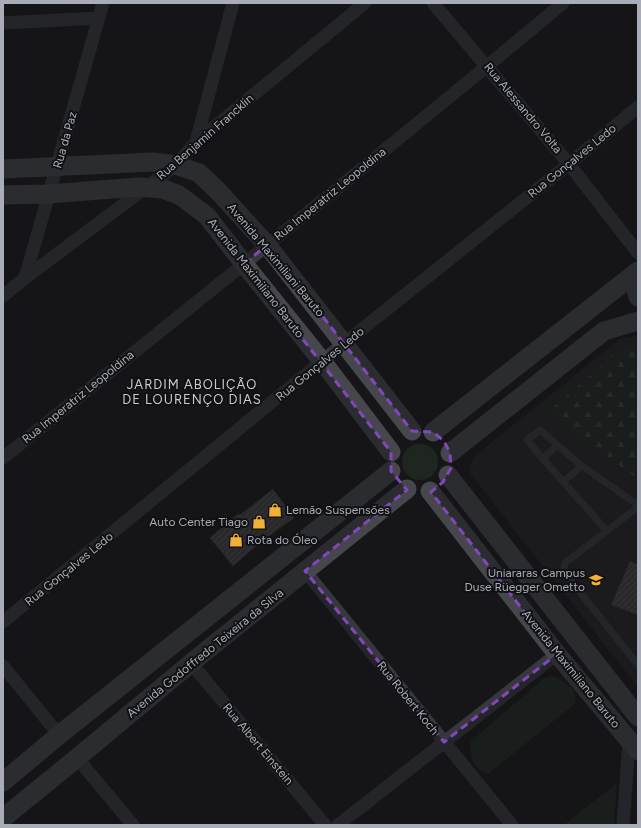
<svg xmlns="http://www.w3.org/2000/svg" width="641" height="828" viewBox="0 0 641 828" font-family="Figtree,sans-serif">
<defs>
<pattern id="forest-firs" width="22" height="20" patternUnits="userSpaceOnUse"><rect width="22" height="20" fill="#1e261f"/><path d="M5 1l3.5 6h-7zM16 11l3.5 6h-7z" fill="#3c433d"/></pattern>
<pattern id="building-hatch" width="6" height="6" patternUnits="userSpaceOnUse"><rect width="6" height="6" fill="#404145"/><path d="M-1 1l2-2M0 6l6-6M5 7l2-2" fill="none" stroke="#595a5e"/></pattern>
</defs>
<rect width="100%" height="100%" fill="#161618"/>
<polygon fill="#222225" points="638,336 638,687 470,473 469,468 473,459 476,455 621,338"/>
<g fill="#1e261f">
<circle cx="420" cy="462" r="18"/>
<path d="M 550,676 L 557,677 L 573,689 L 576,703 L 488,774 C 471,767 470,758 471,741 L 543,679 Z"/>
<polygon points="617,783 614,825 564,825"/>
</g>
<polygon fill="url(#forest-firs)" points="638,346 638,479 547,413 621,348"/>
<g fill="url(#building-hatch)" stroke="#303034">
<polygon points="273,489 294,518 262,541 233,566 210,538 238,514 240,515"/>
<polygon points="630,561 638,565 638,615 611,605"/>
</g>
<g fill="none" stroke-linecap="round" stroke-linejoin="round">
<g stroke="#37383d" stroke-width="7">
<polyline points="543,459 557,445"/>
<polyline points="564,481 582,466"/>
<polyline points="638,507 565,563 564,572 638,665"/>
<polyline points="607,531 543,459 527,440 540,430 582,466 638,505"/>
</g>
<g stroke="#37383d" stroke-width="13">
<polyline points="433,3 569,164 638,253"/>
<polyline points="3,23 99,18"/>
<polyline points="196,142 233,3"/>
<polyline points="25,278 103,3"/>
<polyline points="3,296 25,278 176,165 196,142 365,3"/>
<path d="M 3,458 C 190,307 379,157 563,3"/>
<polyline points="305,571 512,825"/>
<polyline points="3,622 322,361 569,164 638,107"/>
<polyline points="191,663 325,825"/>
<polyline points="3,666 59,735"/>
<polyline points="77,758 133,825"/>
<polyline points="338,825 557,654"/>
<polyline points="623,825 629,741"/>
</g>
<g stroke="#45474d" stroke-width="19">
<polyline points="3,169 153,162 176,165 199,173 218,191 267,245 412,431"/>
<polyline points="3,195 48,194 138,187 163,189 179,195 207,216 244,264 322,361 391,452"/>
<path d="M 638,273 C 635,282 635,288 638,297"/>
<polyline points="433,432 638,271"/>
<polyline points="450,453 604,331 638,321"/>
<polyline points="448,475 638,717"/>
<polyline points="430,491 557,654 638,751"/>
<polyline points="3,782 59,735 391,471"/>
<polyline points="3,818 77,758 191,663 407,489"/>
</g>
</g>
<path d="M0 0H641V828H0ZM 267,245 L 412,431 L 433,432 L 444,441 L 450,453 L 451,468 L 443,482 L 431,492 L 557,654 L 444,742 L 305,571 L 407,490 L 391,471 L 391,452 L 244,264 Z" fill="#161618" fill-opacity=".55" fill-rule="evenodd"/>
<path fill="none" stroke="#8446be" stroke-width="3" stroke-dasharray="8 5" stroke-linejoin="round" d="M 267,245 L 412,431 L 433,432 L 444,441 L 450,453 L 451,468 L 443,482 L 431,492 L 557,654 L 444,742 L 305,571 L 407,490 L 391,471 L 391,452 L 244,264 Z"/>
<defs>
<g id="shop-bare" transform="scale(1.08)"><path d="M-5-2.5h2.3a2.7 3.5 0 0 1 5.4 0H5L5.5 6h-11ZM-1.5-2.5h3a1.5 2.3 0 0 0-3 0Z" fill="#f2b134" stroke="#111113" stroke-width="2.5" paint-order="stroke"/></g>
<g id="university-bare" transform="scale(1.08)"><path d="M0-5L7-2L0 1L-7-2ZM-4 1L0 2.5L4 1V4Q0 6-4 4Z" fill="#f2b134" stroke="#111113" stroke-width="2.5" paint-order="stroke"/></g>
</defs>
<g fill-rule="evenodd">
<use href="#shop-bare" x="275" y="510"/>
<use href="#shop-bare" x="259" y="522"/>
<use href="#shop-bare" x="236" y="540"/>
<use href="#university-bare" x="596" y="580"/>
</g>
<g text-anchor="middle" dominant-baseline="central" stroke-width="4" stroke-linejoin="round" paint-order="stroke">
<g font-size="12" fill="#a8adb8" stroke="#111113">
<text transform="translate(523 108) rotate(50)">Rua Alessandro Volta</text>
<text transform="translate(205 137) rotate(-41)">Rua Benjamin Francklin</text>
<text transform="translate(65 140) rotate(-74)">Rua da Paz</text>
<text transform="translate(572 161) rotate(-39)">Rua Gonçalves Ledo</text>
<text transform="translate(330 194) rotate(-39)">Rua Imperatriz Leopoldina</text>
<text transform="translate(276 260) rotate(50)">Avenida Maximiliani Baruto</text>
<text transform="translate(256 278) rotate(52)">Avenida Maximiliano Baruto</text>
<text transform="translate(320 364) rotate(-39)">Rua Gonçalves Ledo</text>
<text transform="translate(78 397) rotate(-39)">Rua Imperatriz Leopoldina</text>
<text transform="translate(69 569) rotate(-39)">Rua Gonçalves Ledo</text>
<text transform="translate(205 653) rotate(-39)">Avenida Godoffredo Teixeira da Silva</text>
<text transform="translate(571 669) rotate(51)">Avenida Maximiliano Baruto</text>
<text transform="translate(408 698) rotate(51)">Rua Robert Koch</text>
<text transform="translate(258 744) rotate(50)">Rua Albert Einstein</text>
</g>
<g font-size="12" fill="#a8adb8" stroke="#111113" text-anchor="start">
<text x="286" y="510">Lemão Suspensões</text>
<text x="248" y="522" text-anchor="end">Auto Center Tiago</text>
<text x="247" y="540">Rota do Óleo</text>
<text x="585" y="573" text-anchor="end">Uniararas Campus<tspan x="585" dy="14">Duse Rüegger Ometto</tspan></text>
</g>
<g font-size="13" letter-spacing="1" fill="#c9ccd4" stroke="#111113">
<text x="192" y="384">JARDIM ABOLIÇÃO<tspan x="192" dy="15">DE LOURENÇO DIAS</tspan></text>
</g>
</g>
<rect width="641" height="828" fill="none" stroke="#a8adb8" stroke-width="8"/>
</svg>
